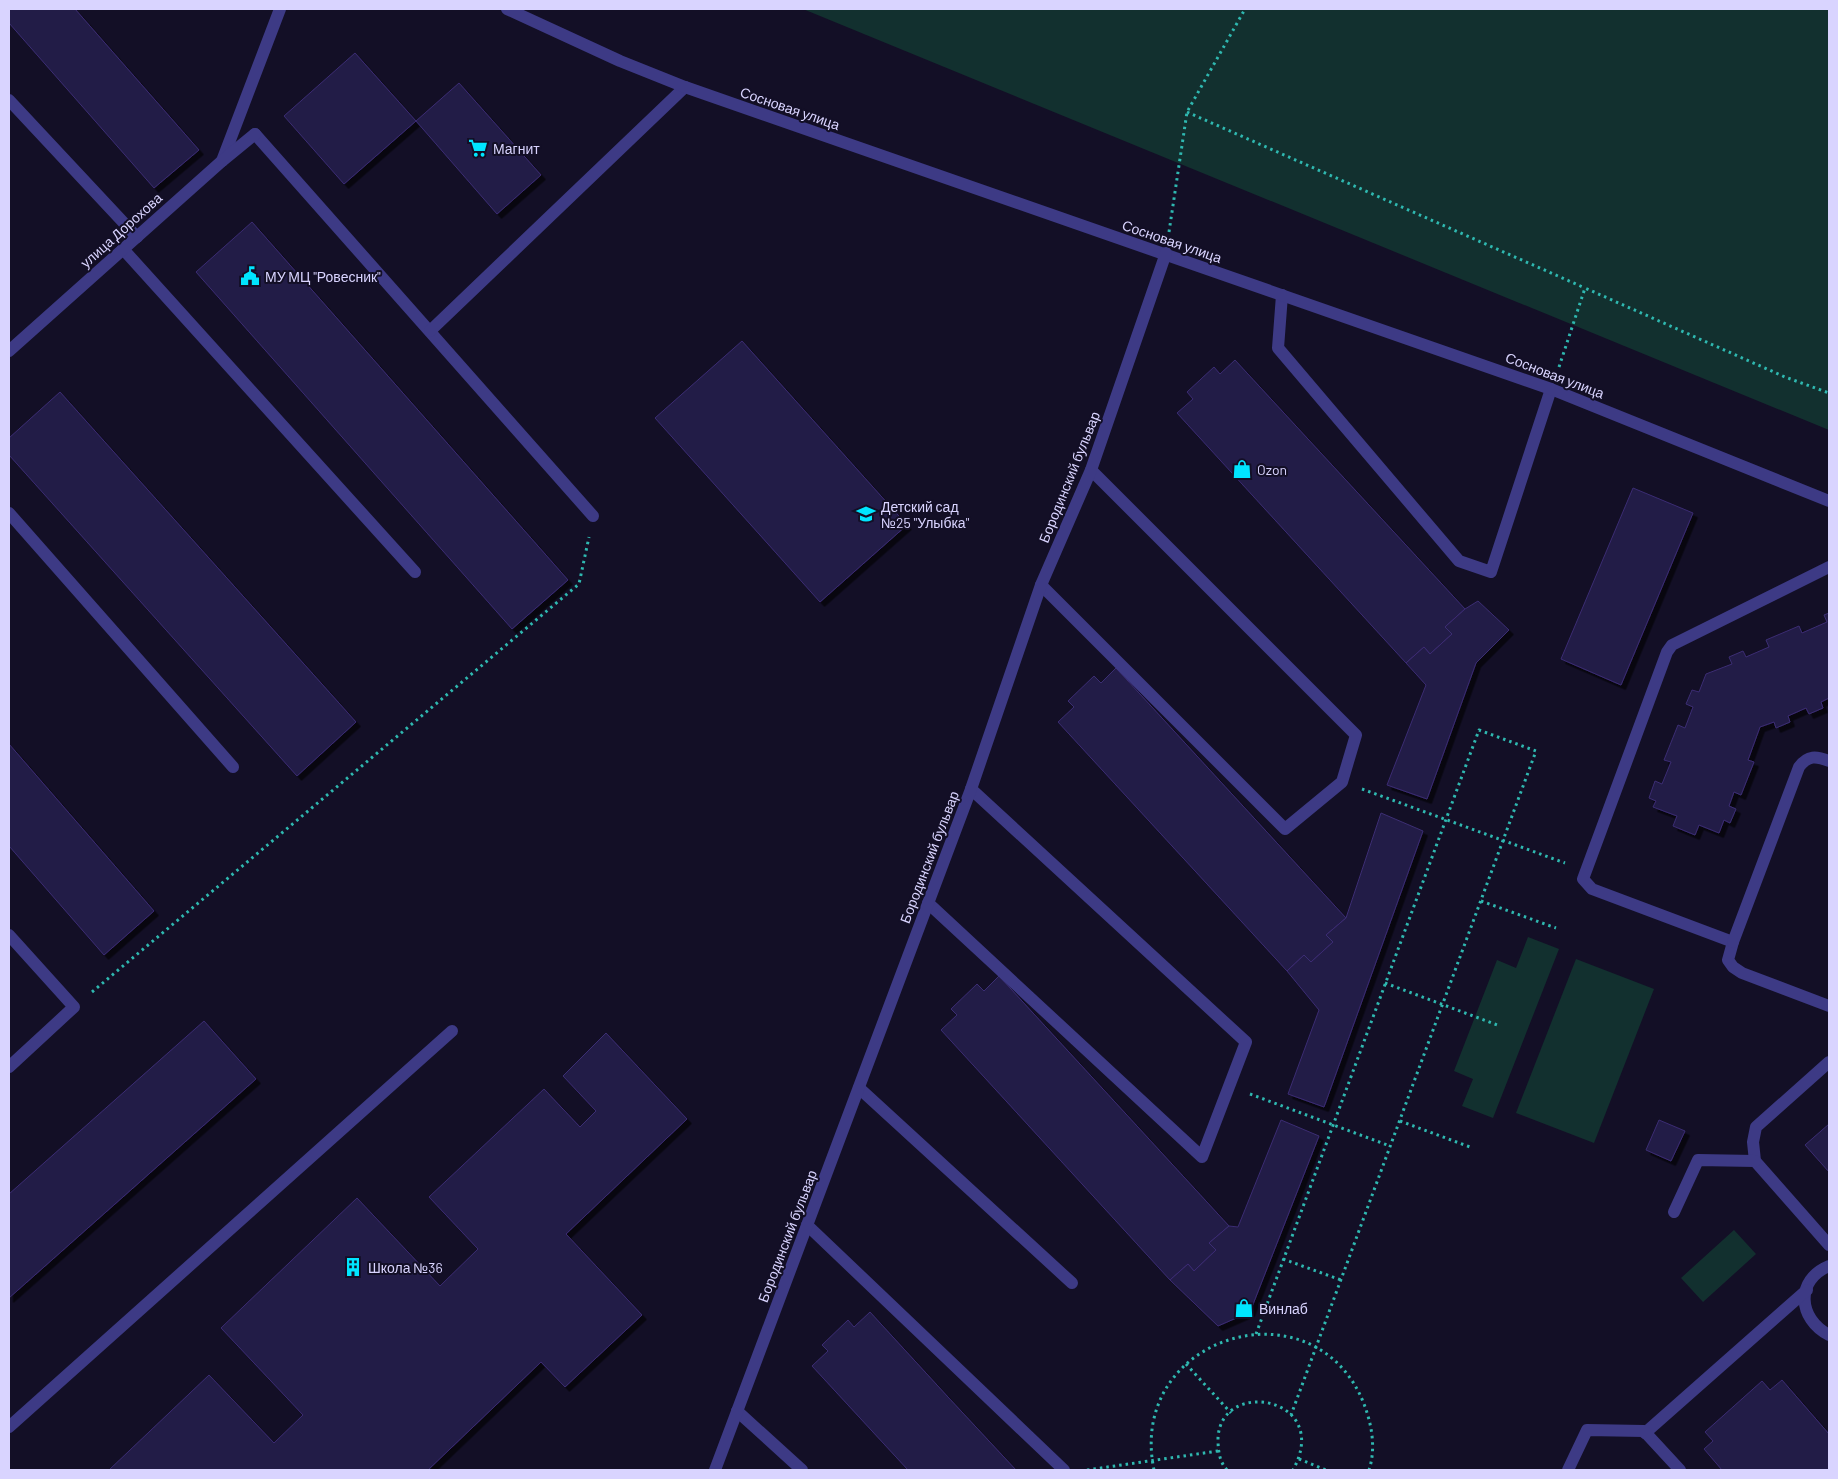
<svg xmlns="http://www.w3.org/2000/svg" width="1838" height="1479" viewBox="0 0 1838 1479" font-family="Barlow,sans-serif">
<defs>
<filter id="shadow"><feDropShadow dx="4.5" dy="4.5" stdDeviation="0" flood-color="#0009"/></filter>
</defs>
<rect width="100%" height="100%" fill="#130f26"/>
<g fill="#12302f">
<polygon points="803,9 1829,9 1829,430"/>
<polygon points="1528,937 1559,949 1493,1118 1462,1106 1473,1079 1454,1071 1497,960 1516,968"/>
<polygon points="1576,959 1654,989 1594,1143 1516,1113"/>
<polygon points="1734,1230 1756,1254 1703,1302 1681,1278"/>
</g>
<g fill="#241b47" stroke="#3b2d73" filter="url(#shadow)">
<polygon points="9,9 75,9 199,150 154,188 9,23"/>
<polygon points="355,53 416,121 344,184 284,116"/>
<polygon points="459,83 541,175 497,214 416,121"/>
<polygon points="252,222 568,580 512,629 196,272"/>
<polygon points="742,341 907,525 820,602 655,418"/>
<polygon points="1235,360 1465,609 1445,627 1452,634 1430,654 1424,647 1406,663 1177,413 1193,399 1187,392 1214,367 1220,374"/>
<polygon points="60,392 356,722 297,776 9,455 9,438"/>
<polygon points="1633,488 1693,513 1621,685 1561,659"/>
<polygon points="1478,601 1509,630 1476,663 1427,799 1387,785 1426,685 1406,663 1424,647 1430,654 1452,634 1445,627 1465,609"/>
<polygon points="1829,613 1829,698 1821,702 1823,708 1809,714 1806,708 1788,716 1790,722 1776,728 1774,722 1760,727 1748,760 1754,762 1741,795 1734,792 1729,806 1736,809 1730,823 1724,820 1719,833 1699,825 1695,835 1673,826 1677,816 1653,807 1656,801 1649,798 1655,781 1662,784 1671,762 1664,760 1678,725 1685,728 1693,707 1686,704 1692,690 1699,692 1706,674 1732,664 1729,657 1743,651 1746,657 1769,647 1766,640 1799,626 1802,633 1827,622 1824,615"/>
<polygon points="1116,668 1346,918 1326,935 1333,942 1311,962 1304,955 1287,971 1058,722 1074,707 1068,701 1094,676 1101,683"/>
<polygon points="9,744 154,911 104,955 9,846"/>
<polygon points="1381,813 1423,831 1324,1107 1288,1094 1319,1010 1287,971 1304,955 1311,962 1333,942 1326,935 1346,918"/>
<polygon points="999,976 1229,1226 1209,1243 1216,1250 1194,1271 1188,1264 1170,1280 941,1030 957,1015 951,1009 977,984 984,991"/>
<polygon points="204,1021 256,1079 9,1298 9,1194"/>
<polygon points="606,1033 687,1119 566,1234 642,1315 565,1387 541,1362 428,1470 109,1470 209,1375 274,1443 303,1415 221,1328 357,1198 440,1286 478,1249 429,1197 544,1089 580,1127 596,1111 563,1076"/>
<polygon points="1281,1120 1319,1136 1250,1312 1218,1326 1170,1280 1188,1264 1194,1271 1216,1250 1209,1243 1229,1226 1238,1227"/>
<polygon points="1659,1120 1685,1131 1671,1161 1646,1150"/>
<polygon points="1829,1124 1829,1172 1805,1145"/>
<polygon points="870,1312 948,1397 1016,1470 908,1470 812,1366 828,1351 822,1345 848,1320 854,1327"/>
<polygon points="1782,1380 1829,1434 1829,1470 1722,1470 1704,1449 1713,1441 1705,1432 1762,1381 1770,1390"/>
</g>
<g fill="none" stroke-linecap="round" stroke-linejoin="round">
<g stroke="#2fb8b0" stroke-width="3" stroke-dasharray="2.5 4" stroke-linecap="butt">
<polyline points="1187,112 1585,288"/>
<polyline points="1169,232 1187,112 1245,9"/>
<polyline points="1559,367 1585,288 1785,377 1829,393"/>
<polyline points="1362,789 1565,863"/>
<polyline points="1481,901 1556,928"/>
<polyline points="1385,983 1500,1026"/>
<polyline points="92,992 579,584 589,537"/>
<polyline points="1250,1094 1390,1146"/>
<polyline points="1400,1121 1470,1147"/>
<polyline points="1283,1259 1341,1280"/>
<polyline points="1256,1334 1479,730 1536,751 1291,1415"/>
<polyline points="1186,1364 1231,1413"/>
<polyline points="1299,1459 1326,1470"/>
<polyline points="1087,1470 1218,1451"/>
<path d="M 1154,1470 C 1126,1335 1315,1279 1364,1404 C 1372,1425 1376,1449 1369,1470"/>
<path d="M 1227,1470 C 1219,1461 1218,1450 1218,1438 C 1221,1377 1333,1397 1293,1470"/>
</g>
<g stroke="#3d3a85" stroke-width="12">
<polyline points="9,100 137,237"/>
<polyline points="255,134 593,516"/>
<polyline points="222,161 280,9"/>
<polyline points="123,249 415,572"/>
<polyline points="1282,295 1278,348 1459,561 1491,572 1551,389"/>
<polyline points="430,331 685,87"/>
<polyline points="9,513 233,767"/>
<polyline points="1829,567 1672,645 1667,652 1583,879 1592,889 1733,942 1728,960 1733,967 1742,973 1829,1006"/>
<polyline points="1041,585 1285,829 1342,782 1356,735 1091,470"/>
<polyline points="928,903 1202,1157 1246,1042 971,789"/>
<polyline points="9,935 74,1007 9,1067"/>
<path d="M 1733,942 L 1799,767 C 1808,755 1816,756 1829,761"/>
<polyline points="1829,1062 1756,1127 1753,1142 1755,1161 1829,1245"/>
<polyline points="859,1088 1072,1283"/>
<polyline points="1674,1212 1698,1160 1755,1161"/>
<polyline points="807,1225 1064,1470"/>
<path d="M 1829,1266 C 1795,1280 1798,1319 1829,1335"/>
<polyline points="737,1411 802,1470"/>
<polyline points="9,1427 452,1031"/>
<polyline points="1645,1433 1807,1290"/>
<polyline points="1568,1470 1587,1430 1644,1431 1680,1470"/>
</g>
<g stroke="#3d3a85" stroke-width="12">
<polyline points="507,9 620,61 685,87 1551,389 1829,501"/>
<polyline points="9,351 222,161 255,134"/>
<polyline points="715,1470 971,789 1041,585 1091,470 1166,253"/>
</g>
</g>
<defs>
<g id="supermarket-bare" transform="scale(1.5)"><path d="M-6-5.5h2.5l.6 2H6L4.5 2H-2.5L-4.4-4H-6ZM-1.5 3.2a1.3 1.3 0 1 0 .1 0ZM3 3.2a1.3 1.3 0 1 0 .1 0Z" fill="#00e5ff" stroke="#130f26" stroke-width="2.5" paint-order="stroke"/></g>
<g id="civic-bare" transform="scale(1.5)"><path d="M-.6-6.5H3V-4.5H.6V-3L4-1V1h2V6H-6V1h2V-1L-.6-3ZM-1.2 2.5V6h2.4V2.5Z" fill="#00e5ff" stroke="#130f26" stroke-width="2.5" paint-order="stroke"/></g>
<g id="shop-bare" transform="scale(1.5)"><path d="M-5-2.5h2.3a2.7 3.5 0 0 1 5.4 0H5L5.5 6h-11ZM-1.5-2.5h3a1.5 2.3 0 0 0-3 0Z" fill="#00e5ff" stroke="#130f26" stroke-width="2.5" paint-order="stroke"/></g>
<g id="school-bare" transform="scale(1.5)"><path d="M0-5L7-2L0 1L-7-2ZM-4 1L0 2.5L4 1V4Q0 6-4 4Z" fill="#00e5ff" stroke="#130f26" stroke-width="2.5" paint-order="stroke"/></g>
<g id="building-bare" transform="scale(1.5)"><path d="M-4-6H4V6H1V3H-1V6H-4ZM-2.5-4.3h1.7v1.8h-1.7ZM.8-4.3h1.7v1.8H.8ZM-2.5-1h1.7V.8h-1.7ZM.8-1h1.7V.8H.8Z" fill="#00e5ff" stroke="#130f26" stroke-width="2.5" paint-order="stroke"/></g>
</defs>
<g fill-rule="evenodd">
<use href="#supermarket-bare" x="478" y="148"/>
<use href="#civic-bare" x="250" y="276"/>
<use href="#shop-bare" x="1242" y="469"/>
<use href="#school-bare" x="866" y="514"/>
<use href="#building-bare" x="353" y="1267"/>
<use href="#shop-bare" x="1244" y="1308"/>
</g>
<g text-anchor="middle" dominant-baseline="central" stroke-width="4" stroke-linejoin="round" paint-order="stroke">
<g font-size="14" fill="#d9d4ff" stroke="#130f26">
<text transform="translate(790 108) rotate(19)">Сосновая улица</text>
<text transform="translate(121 230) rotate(-42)">улица Дорохова</text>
<text transform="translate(1172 241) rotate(19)">Сосновая улица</text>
<text transform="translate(1555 375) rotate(21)">Сосновая улица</text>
<text transform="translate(1069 477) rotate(-68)">Бородинский бульвар</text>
<text transform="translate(929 857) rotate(-69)">Бородинский бульвар</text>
<text transform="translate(787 1236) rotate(-69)">Бородинский бульвар</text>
</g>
<g font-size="14" fill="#d9d4ff" stroke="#130f26" text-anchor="start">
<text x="493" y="148">Магнит</text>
<text x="265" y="276">МУ МЦ "Ровесник"</text>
<text x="1257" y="469">Ozon</text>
<text x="881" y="506">Детский сад<tspan x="881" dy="16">№25 "Улыбка"</tspan></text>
<text x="368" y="1267">Школа №36</text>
<text x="1259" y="1308">Винлаб</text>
</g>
</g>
<rect width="1838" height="1479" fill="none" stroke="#d9d4ff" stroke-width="20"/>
</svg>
